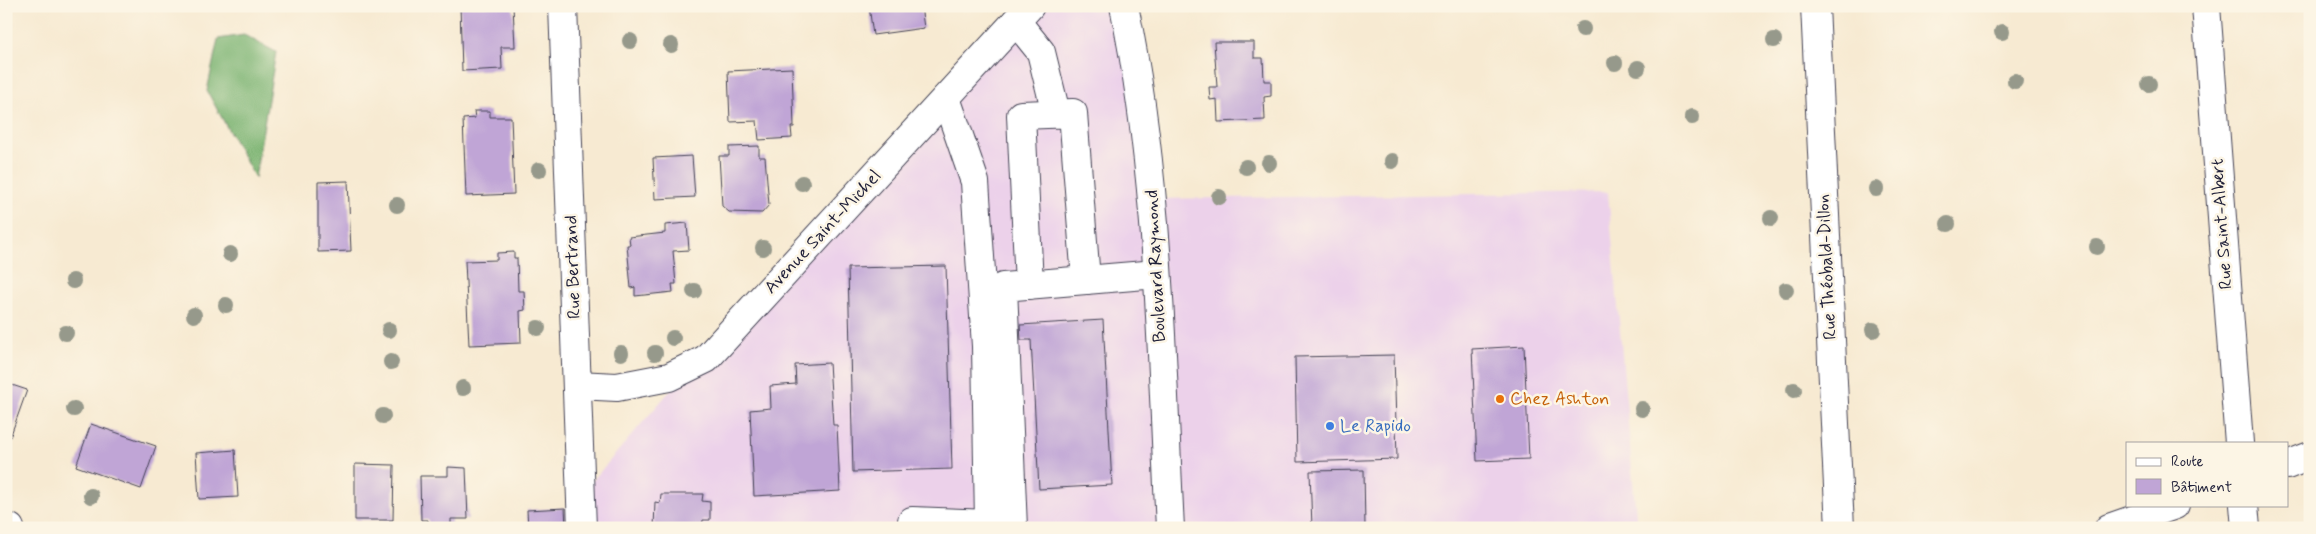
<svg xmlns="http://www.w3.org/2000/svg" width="2316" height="534" viewBox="0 0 2316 534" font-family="Mynerve,sans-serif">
<rect width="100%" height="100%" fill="#fcf5e5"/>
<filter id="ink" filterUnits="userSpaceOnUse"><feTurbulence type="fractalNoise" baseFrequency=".02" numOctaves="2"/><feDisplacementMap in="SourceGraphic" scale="10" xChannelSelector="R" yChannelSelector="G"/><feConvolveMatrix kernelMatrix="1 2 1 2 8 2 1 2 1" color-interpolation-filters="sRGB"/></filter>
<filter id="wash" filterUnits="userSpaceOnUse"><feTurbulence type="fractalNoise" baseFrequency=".0096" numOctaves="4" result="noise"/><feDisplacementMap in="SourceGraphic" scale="20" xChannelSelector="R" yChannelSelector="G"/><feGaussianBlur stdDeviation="1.12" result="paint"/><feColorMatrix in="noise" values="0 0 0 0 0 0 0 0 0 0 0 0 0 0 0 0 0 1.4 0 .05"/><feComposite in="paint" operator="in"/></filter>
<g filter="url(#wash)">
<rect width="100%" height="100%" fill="#f7ead2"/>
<polygon fill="#ecd1ea" points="1025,6 1124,6 1153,199 1608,192 1637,528 582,528 581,494 815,223"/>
<polygon fill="#7cb472" stroke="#4f6b56" points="244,35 276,52 255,178 207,91 218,39"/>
<g id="blocks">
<g fill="#c0a5d6">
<polygon points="460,6 513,6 515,47 501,47 502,69 462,71"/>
<polygon points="869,6 921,6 924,28 873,35"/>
<polygon points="1214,42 1254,42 1254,58 1263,58 1264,81 1271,81 1271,96 1264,97 1265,120 1218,122 1217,99 1210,100 1209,87 1217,87"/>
<polygon points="792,68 794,127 791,127 792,138 759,140 757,121 730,122 728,71"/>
<polygon points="474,111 490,111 490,117 511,117 514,194 466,196 463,119 475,118"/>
<polygon points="759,146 759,157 765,157 769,205 762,213 729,212 722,206 719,156 729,156 729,147"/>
<polygon points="692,156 695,197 655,199 653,158"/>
<polygon points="348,181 351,251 318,252 318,182"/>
<polygon points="687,223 689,250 673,251 676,284 672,284 673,292 635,296 635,287 631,288 627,245 630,245 629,237 665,233 665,225"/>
<polygon points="514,252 514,258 517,258 518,291 524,291 525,310 520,311 521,343 469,345 465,261 497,260 497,253"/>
<polygon points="946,266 952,469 853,472 848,268"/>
<polygon points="1103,320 1112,485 1039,489 1031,340 1021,340 1020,325"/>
<polygon points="1524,346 1529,459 1477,461 1472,349"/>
<polygon points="1394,355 1397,459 1297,462 1295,357"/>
<polygon points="829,363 833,425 837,425 840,491 754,496 750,410 771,408 770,386 796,384 795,365"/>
<polygon points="6,383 27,390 8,443 6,442"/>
<polygon points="91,424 156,446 141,489 76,466"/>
<polygon points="235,450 238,497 199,499 196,453"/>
<polygon points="355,464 394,465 393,520 355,520"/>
<polygon points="448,467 466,468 468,519 451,519 451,527 428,528 428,520 421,520 420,476 448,476"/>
<polygon points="1364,470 1365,528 1312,528 1310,471"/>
<polygon points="661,494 703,494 702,501 710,502 710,520 703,520 702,528 654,528 655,502 660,503"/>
<polygon points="565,508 566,528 528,528 527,510"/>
</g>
</g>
</g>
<g filter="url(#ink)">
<use href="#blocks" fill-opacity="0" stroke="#424052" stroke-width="1"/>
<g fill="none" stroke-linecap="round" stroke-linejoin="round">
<g stroke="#424052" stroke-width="30">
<g id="minor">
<polyline points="563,6 582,528"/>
<path d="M 1124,6 C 1160,177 1161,354 1170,528"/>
<polyline points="1815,6 1840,528"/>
<polyline points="2206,6 2239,443"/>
<polyline points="1016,21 1041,52 1056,113"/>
<polyline points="1029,285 1021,115 1073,113 1086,280"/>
<polyline points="577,385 617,387 669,377 706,359 1030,6"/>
<polyline points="2244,505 2246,528"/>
<polyline points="912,528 912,521 989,524 986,346 975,182 946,98"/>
<polyline points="1013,528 1003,287 1157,274"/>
</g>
</g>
<g stroke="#424052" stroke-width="30">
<g id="major">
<polyline points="2287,465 2310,456"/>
<polyline points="6,526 10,528"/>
<polyline points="2109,528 2175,505"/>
</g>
</g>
<use href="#minor" stroke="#fff" stroke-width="28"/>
<use href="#major" stroke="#fff" stroke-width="28"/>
</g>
<g fill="#96998b">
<circle cx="1583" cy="29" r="8"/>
<circle cx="2002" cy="32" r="8"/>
<circle cx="1774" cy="40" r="8"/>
<circle cx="630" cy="41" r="8"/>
<circle cx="671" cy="45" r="8"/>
<circle cx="1615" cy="63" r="8"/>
<circle cx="1638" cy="68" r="8"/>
<circle cx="2015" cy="81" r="8"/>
<circle cx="2149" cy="84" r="8"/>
<circle cx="1692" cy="117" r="8"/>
<circle cx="1392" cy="161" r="8"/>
<circle cx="1269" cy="163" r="8"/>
<circle cx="1246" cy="167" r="8"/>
<circle cx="539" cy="170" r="8"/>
<circle cx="802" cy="183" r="8"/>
<circle cx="1876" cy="189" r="8"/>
<circle cx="1219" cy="197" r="8"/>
<circle cx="397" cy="205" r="8"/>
<circle cx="1771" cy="218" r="8"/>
<circle cx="1948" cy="224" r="8"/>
<circle cx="2097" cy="247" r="8"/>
<circle cx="763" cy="248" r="8"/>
<circle cx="230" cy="254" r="8"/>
<circle cx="73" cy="281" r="8"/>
<circle cx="1786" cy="290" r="8"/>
<circle cx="694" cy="291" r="8"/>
<circle cx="226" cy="305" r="8"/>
<circle cx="194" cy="315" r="8"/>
<circle cx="538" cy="328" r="8"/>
<circle cx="389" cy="330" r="8"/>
<circle cx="1873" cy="330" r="8"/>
<circle cx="66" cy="333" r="8"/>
<circle cx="673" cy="338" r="8"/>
<circle cx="621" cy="353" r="8"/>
<circle cx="655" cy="353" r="8"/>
<circle cx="391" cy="362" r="8"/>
<circle cx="463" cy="388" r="8"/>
<circle cx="1794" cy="390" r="8"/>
<circle cx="74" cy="409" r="8"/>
<circle cx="1642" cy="409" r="8"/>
<circle cx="383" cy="416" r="8"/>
<circle cx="91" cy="496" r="8"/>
</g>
</g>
<circle fill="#e8710a" stroke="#fcf5e5" stroke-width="2" cx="1500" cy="399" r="5"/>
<circle fill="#3f7fe0" stroke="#fcf5e5" stroke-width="2" cx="1330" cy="426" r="5"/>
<g text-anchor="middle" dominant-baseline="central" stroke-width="5" stroke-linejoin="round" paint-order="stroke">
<g font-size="18" fill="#22223b" stroke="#fcf5e5">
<text transform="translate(2222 224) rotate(-94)">Rue Saint-Albert</text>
<text transform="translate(823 232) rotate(-47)">Avenue Saint-Michel</text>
<text transform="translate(1156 266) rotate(-93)">Boulevard Raymond</text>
<text transform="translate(573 267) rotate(-92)">Rue Bertrand</text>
<text transform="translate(1827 267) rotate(-93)">Rue Théobald-Dillon</text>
</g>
<g font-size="18" fill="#c56008" stroke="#fcf5e5" text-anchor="start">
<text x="1510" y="399">Chez Ashton</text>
</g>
<g font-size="18" fill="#366cbe" stroke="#fcf5e5" text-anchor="start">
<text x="1340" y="426">Le Rapido</text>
</g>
</g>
<rect width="2316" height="534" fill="none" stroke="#fcf5e5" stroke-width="25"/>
<rect x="2126" y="442" width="162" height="65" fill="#fcf5e5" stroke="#a5a1a1"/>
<rect x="2136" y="458" width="25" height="8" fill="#ffffff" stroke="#a5a1a1"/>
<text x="2171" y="466" font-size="15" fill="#22223b">Route</text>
<rect x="2136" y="479" width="25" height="15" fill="#c0a5d6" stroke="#a5a1a1"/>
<text x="2171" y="492" font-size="15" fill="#22223b">Bâtiment</text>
</svg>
